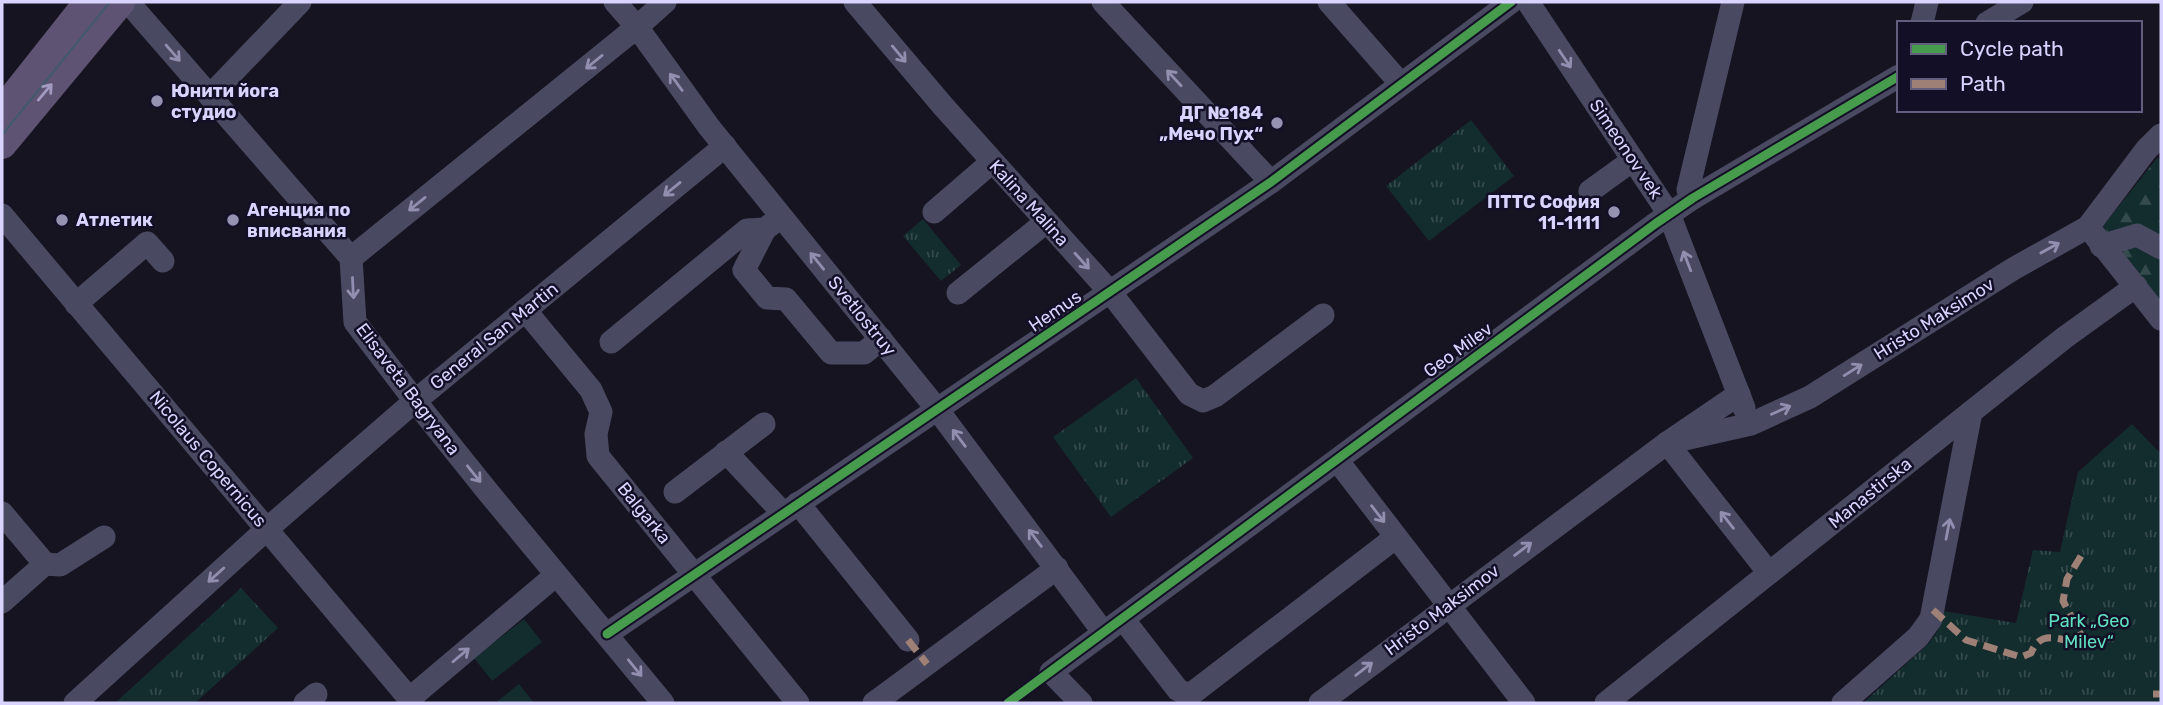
<svg xmlns="http://www.w3.org/2000/svg" width="2163" height="705" viewBox="0 0 2163 705" font-family="Rubik,sans-serif">
<defs>
<pattern id="forest-firs" width="22" height="20" patternUnits="userSpaceOnUse" patternTransform="scale(1.75)"><rect width="22" height="20" fill="#132c2d"/><path d="M5 1l3.5 6h-7zM16 11l3.5 6h-7z" fill="#354a4c"/></pattern>
<pattern id="park-tufts" width="24" height="20" patternUnits="userSpaceOnUse" patternTransform="scale(1.75)"><rect width="24" height="20" fill="#132c2d"/><path d="M3 7l-1-3M5 7V3M7 7l1-3M15 17l-1-3M17 17v-4M19 17l1-3" fill="none" stroke="#354a4c"/></pattern>
</defs>
<rect width="100%" height="100%" fill="#161421"/>
<polygon fill="url(#forest-firs)" points="2157,158 2161,160 2161,304 2100,230"/>
<g fill="url(#park-tufts)">
<polygon points="1471,120 1514,176 1429,241 1386,186"/>
<polygon points="923,219 961,265 941,281 903,236"/>
<polygon points="1136,378 1193,458 1111,517 1053,437"/>
<polygon points="2132,424 2161,454 2161,703 1863,703 1927,645 1937,632 1943,611 2016,623 2033,550 2060,552 2078,472"/>
<polygon points="241,588 278,628 195,703 115,703"/>
</g>
<g fill="#132c2d">
<polygon points="524,619 542,642 492,681 474,658"/>
<polygon points="519,684 534,703 495,703"/>
</g>
<g fill="none" stroke-linecap="round" stroke-linejoin="round">
<g stroke="#4a4962" stroke-width="23">
<polyline points="128,2 351,258 355,322 415,401 488,492 663,703"/>
<polyline points="615,2 637,27 709,127 937,409 1104,633"/>
<polyline points="855,2 943,106 1111,293 1189,394 1203,401 1215,396 1323,315"/>
<polyline points="1103,2 1271,182"/>
<polyline points="1329,2 1401,84"/>
<polyline points="1528,2 1669,214 1744,408"/>
<polyline points="1922,23 1927,2"/>
<polyline points="1987,23 2022,2"/>
<polyline points="210,96 300,2"/>
<polyline points="1590,191 1633,160"/>
<polyline points="1693,198 1688,190 1733,2"/>
<polyline points="934,212 992,162"/>
<polyline points="2,215 413,703"/>
<polyline points="2088,227 2161,319"/>
<polyline points="765,229 744,270 767,298 786,299 831,353 864,353 881,339"/>
<polyline points="2101,246 2137,235 2161,248"/>
<polyline points="351,258 637,27 665,2"/>
<polyline points="958,293 1046,222"/>
<polyline points="76,304 147,243 163,261"/>
<polyline points="525,310 591,390 601,412 596,434 598,456 798,703"/>
<polyline points="611,342 747,230 765,229 773,223"/>
<polyline points="1667,443 1751,424 1810,397 2013,269 2088,227 2146,150 2161,135"/>
<polyline points="1667,443 1769,573"/>
<polyline points="726,452 783,513"/>
<polyline points="1337,460 1524,703"/>
<polyline points="675,492 764,424"/>
<polyline points="798,503 908,640"/>
<polyline points="2,513 45,564"/>
<polyline points="45,564 60,565 104,537"/>
<polyline points="2,602 45,564"/>
<polyline points="1123,619 1178,690 1190,695 1396,537"/>
<polyline points="607,634 1271,182 1511,2"/>
<polyline points="409,699 556,575"/>
<polyline points="75,703 267,529 415,401 725,146"/>
<polyline points="305,703 316,694"/>
<polyline points="874,703 1057,568"/>
<polyline points="1081,703 1051,672 1655,224 1693,198 1899,76"/>
<polyline points="1320,703 1667,443 1739,394"/>
<polyline points="1606,703 2064,338 2136,286"/>
<polyline points="1843,703 1918,637 1931,619 1971,412"/>
</g>
<g stroke="#5e5373" stroke-width="30">
<polyline points="2,112 89,2"/>
<polyline points="2,144 120,2"/>
</g>
<polyline stroke="#43596b" stroke-width="2" points="2,135 110,2"/>
<g stroke="#9e8076" stroke-width="7" stroke-dasharray="14 7" stroke-linecap="butt">
<polyline points="2081,556 2067,579 2063,601 2082,637"/>
<path d="M 1933,610 L 1966,640 L 2021,657 L 2031,653 C 2040,631 2055,638 2074,642"/>
<polyline points="908,640 927,664"/>
<polyline points="2153,694 2161,694"/>
</g>
<g stroke="#130f26" stroke-width="13">
<g id="cycleway">
<polyline points="607,634 1271,182 1511,2"/>
<polyline points="1008,703 1655,224 1693,198 1899,76"/>
</g>
</g>
<use href="#cycleway" stroke="#469c4c" stroke-width="9"/>
</g>
<defs><path id="oneway-shaft" d="M-6 0H5M1.5-3L5.5 0L1.5 3" fill="none" stroke-width="1.6" stroke-linecap="round" stroke-linejoin="round" transform="scale(1.75)"/></defs>
<g stroke="#928eb0">
<use href="#oneway-shaft" transform="translate(173 53) rotate(49)"/>
<use href="#oneway-shaft" transform="translate(899 54) rotate(50)"/>
<use href="#oneway-shaft" transform="translate(1565 59) rotate(56)"/>
<use href="#oneway-shaft" transform="translate(594 62) rotate(141)"/>
<use href="#oneway-shaft" transform="translate(1174 78) rotate(-133)"/>
<use href="#oneway-shaft" transform="translate(676 82) rotate(-126)"/>
<use href="#oneway-shaft" transform="translate(672 189) rotate(141)"/>
<use href="#oneway-shaft" transform="translate(417 204) rotate(141)"/>
<use href="#oneway-shaft" transform="translate(2050 248) rotate(-29)"/>
<use href="#oneway-shaft" transform="translate(817 261) rotate(-129)"/>
<use href="#oneway-shaft" transform="translate(1082 261) rotate(48)"/>
<use href="#oneway-shaft" transform="translate(1687 261) rotate(-111)"/>
<use href="#oneway-shaft" transform="translate(353 288) rotate(87)"/>
<use href="#oneway-shaft" transform="translate(1853 370) rotate(-32)"/>
<use href="#oneway-shaft" transform="translate(1781 410) rotate(-24)"/>
<use href="#oneway-shaft" transform="translate(959 438) rotate(-127)"/>
<use href="#oneway-shaft" transform="translate(474 474) rotate(51)"/>
<use href="#oneway-shaft" transform="translate(1378 514) rotate(52)"/>
<use href="#oneway-shaft" transform="translate(1727 520) rotate(-128)"/>
<use href="#oneway-shaft" transform="translate(1948 529) rotate(-79)"/>
<use href="#oneway-shaft" transform="translate(1035 538) rotate(-127)"/>
<use href="#oneway-shaft" transform="translate(1523 549) rotate(-37)"/>
<use href="#oneway-shaft" transform="translate(216 575) rotate(138)"/>
<use href="#oneway-shaft" transform="translate(461 655) rotate(-40)"/>
<use href="#oneway-shaft" transform="translate(635 668) rotate(51)"/>
<use href="#oneway-shaft" transform="translate(1364 669) rotate(-38)"/>
</g>
<use stroke="#a29ac0" href="#oneway-shaft" transform="translate(45 92) rotate(-50)"/>
<g fill="#9591b1" stroke="#130f26" stroke-width="2.5">
<circle cx="157" cy="101" r="7"/>
<circle cx="1277" cy="123" r="7"/>
<circle cx="1614" cy="212" r="7"/>
<circle cx="62" cy="220" r="7"/>
<circle cx="233" cy="220" r="7"/>
</g>
<g text-anchor="middle" dominant-baseline="central" stroke-width="5" stroke-linejoin="round" paint-order="stroke">
<g font-size="18" font-weight="bold" fill="#d9d4ff" stroke="#130f26" text-anchor="start">
<text x="171" y="91">Юнити йога<tspan x="171" dy="21">студио</tspan></text>
<text x="1263" y="113" text-anchor="end">ДГ №184<tspan x="1263" dy="21">„Мечо Пух“</tspan></text>
<text x="1600" y="202" text-anchor="end">ПТТС София<tspan x="1600" dy="21">11-1111</tspan></text>
<text x="247" y="210">Агенция по<tspan x="247" dy="21">вписвания</tspan></text>
<text x="76" y="220">Атлетик</text>
</g>
<g font-size="18" fill="#d9d4ff" stroke="#130f26">
<text transform="translate(1626 149) rotate(56)">Simeonov vek</text>
<text transform="translate(1029 203) rotate(48)">Kalina Malina</text>
<text transform="translate(1055 311) rotate(-34)">Hemus</text>
<text transform="translate(862 316) rotate(51)">Svetlostruy</text>
<text transform="translate(1934 319) rotate(-32)">Hristo Maksimov</text>
<text transform="translate(494 336) rotate(-39)">General San Martin</text>
<text transform="translate(1458 350) rotate(-36)">Geo Milev</text>
<text transform="translate(408 389) rotate(53)">Elisaveta Bagryana</text>
<text transform="translate(208 459) rotate(50)">Nicolaus Copernicus</text>
<text transform="translate(1870 493) rotate(-39)">Manastirska</text>
<text transform="translate(644 513) rotate(51)">Balgarka</text>
<text transform="translate(1442 610) rotate(-37)">Hristo Maksimov</text>
</g>
<g font-size="18" fill="#5fe0c0" stroke="#130f26">
<text x="2089" y="621">Park „Geo<tspan x="2089" dy="21">Milev“</tspan></text>
</g>
</g>
<rect width="2163" height="705" fill="none" stroke="#d9d4ff" stroke-width="7"/>
<rect x="1897" y="21" width="245" height="91" fill="#130f26" stroke="#625e7d" stroke-width="2"/>
<rect x="1911" y="44" width="35" height="10" fill="#469c4c" stroke="#625e7d" stroke-width="2"/>
<text x="1960" y="56" font-size="21" fill="#d9d4ff">Cycle path</text>
<rect x="1911" y="79" width="35" height="10" fill="#9e8076" stroke="#625e7d" stroke-width="2"/>
<text x="1960" y="91" font-size="21" fill="#d9d4ff">Path</text>
</svg>
